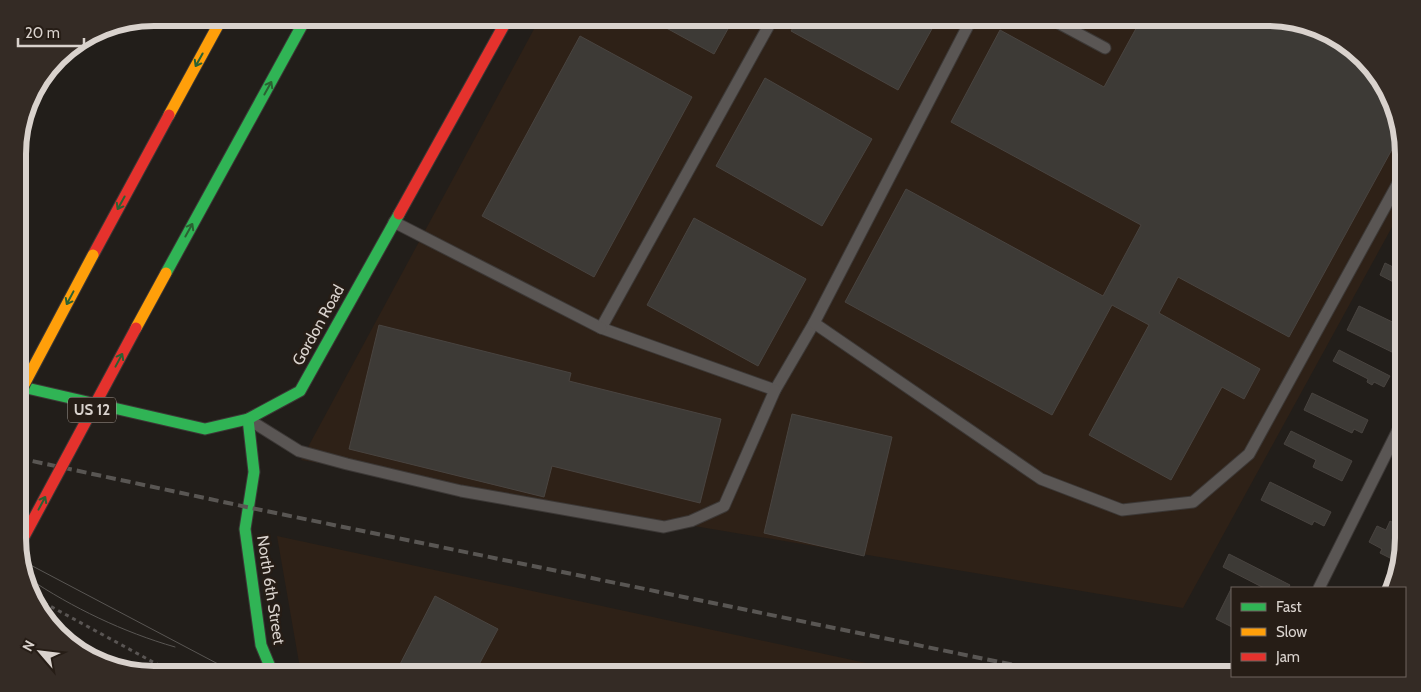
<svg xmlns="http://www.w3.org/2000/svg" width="1421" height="692" viewBox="0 0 1421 692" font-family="Cabin,sans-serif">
<rect width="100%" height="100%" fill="#221e1a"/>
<g fill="#2e2117">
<polygon points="540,18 1267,18 1327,31 1380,78 1402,137 1403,207 1183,608 301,460"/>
<polygon points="277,536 917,674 301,674"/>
</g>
<g fill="#3d3a36" stroke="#494440">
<polygon points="648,18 734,18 714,54"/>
<polygon points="799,18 938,18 898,90 791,31"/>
<polygon points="1130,18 1267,18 1327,31 1380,78 1401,133 1289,337 1178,277 1159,313 1260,369 1244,399 1222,387 1171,480 1089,435 1149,325 1112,305 1052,415 845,302 906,189 1103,296 1141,225 951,122 1000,30 1104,87 1139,23"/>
<polygon points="580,36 692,97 594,277 482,216"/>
<polygon points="765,78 872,139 822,226 716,166"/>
<polygon points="694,218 806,279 758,366 647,305"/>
<polygon points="1385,263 1403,272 1403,287 1380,275"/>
<polygon points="1359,306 1403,327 1403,350 1400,356 1347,330"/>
<polygon points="379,325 571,373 569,381 721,419 700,503 552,466 544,497 349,449"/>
<polygon points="1339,350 1390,376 1384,387 1374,382 1372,385 1367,382 1368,379 1333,361"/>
<polygon points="1312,393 1368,420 1362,433 1354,429 1352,433 1304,410"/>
<polygon points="792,414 892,437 864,556 764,533"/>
<polygon points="1291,431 1352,461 1342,481 1313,467 1316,460 1284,444"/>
<polygon points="1270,482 1331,512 1324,526 1314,521 1312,525 1261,500"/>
<polygon points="1390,521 1403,528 1403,538 1396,561 1380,553 1382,549 1369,542 1377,526 1386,530"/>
<polygon points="1229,554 1290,585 1288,588 1264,588 1223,567"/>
<polygon points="1231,589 1232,590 1232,627 1216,619"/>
<polygon points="435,596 498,629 474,674 395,674"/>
</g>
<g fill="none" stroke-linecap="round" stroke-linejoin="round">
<g stroke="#3c3836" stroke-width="13">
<g id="lane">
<polyline points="773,18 601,328 775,390 814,323"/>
<polyline points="972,18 814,323 1041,479 1122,510 1193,502 1249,454 1402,176"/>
<polyline points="1049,18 1105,48"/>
<polyline points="394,222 601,328"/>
<polyline points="251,421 299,451 347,464 461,491 664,527 691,521 724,506 775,390"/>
<polyline points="1319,588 1403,420"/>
</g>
</g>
<g stroke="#3c3836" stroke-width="13">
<g id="fast">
<polyline points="166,273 306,18"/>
<polyline points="18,386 205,429 248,419 300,391 399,214"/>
<polyline points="248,419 254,472 245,529 261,645 273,674"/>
</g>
</g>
<g stroke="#3c3836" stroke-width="13">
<polyline id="slow" points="169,115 222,18"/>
</g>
<g stroke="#3c3836" stroke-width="13">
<g id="jam">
<polyline points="399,214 508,18"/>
<polyline points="93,255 169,115"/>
</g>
</g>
<polyline stroke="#595553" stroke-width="3" stroke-dasharray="4 4" stroke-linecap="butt" points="37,599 175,674"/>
<use href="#lane" stroke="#5a5654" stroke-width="11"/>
<use href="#fast" stroke="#30b455" stroke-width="11"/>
<use href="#slow" stroke="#ff9f0a" stroke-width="11"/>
<use href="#jam" stroke="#e5322d" stroke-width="11"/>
<g stroke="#595653" stroke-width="1">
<polyline points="21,560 237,674"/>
<path d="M 28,578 C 73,608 123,632 175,647"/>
</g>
<polyline stroke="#595653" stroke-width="4" stroke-dasharray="10 5" stroke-linecap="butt" points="18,458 261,510 1058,674"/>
<g stroke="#3c3836" stroke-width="13" stroke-linecap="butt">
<g id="slow-bridge">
<polyline points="136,328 166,273"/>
<polyline points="18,396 93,255"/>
</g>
</g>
<g stroke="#3c3836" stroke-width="13" stroke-linecap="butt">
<polyline id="jam-bridge" points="19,546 136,328"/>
</g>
<use href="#slow-bridge" stroke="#ff9f0a" stroke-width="11"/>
<use href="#jam-bridge" stroke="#e5322d" stroke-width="11"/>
</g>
<defs><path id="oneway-shaft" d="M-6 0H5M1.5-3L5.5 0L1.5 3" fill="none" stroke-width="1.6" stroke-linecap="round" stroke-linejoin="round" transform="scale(1.25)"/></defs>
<g stroke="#2a6132">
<use href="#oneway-shaft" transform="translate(199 60) rotate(119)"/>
<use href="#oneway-shaft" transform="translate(268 88) rotate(-61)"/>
<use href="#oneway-shaft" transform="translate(121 203) rotate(119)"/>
<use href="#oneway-shaft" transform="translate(189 230) rotate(-61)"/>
<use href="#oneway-shaft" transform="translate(70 298) rotate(118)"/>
<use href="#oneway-shaft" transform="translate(119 360) rotate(-62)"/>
<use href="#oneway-shaft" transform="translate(42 503) rotate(-62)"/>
</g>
<g text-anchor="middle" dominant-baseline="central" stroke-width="5" stroke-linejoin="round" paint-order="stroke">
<rect fill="#261d16" stroke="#a39c96" stroke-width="1" x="68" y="397.5" width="48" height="25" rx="4"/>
<g font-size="15" font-weight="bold" fill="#d9d2cd">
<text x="92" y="410">US 12</text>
</g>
<g font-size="16" fill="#d9d2cd" stroke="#261d16">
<text transform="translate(318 325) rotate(-61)">Gordon Road</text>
<text transform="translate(271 590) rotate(81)">North 6th Street</text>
</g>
</g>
<path d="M0 0H1421V692H0ZM154 26H1267A128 128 0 0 1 1395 154V538A128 128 0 0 1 1267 666H154A128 128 0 0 1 26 538V154A128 128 0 0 1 154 26Z" fill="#342b25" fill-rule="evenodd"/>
<path fill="none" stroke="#d9d2cd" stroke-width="6" d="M154 26H1267A128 128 0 0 1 1395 154V538A128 128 0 0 1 1267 666H154A128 128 0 0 1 26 538V154A128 128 0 0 1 154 26Z"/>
<rect x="1231" y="587" width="175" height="90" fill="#261d16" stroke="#6e655f"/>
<rect x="1241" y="603" width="25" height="8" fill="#30b455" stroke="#6e655f"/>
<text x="1276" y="612" font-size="15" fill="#d9d2cd">Fast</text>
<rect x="1241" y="628" width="25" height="8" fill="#ff9f0a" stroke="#6e655f"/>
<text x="1276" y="637" font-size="15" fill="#d9d2cd">Slow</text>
<rect x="1241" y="653" width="25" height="8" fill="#e5322d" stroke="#6e655f"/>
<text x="1276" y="662" font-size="15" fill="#d9d2cd">Jam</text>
<g transform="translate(40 652) rotate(298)" stroke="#261d16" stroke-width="4" paint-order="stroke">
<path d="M0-4L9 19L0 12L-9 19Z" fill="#d9d2cd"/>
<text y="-8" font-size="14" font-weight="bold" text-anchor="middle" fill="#d9d2cd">N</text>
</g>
<path d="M18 38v8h66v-8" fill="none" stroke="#d9d2cd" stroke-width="2.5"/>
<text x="25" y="38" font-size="15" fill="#d9d2cd" stroke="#261d16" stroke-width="4" paint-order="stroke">20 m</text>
</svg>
